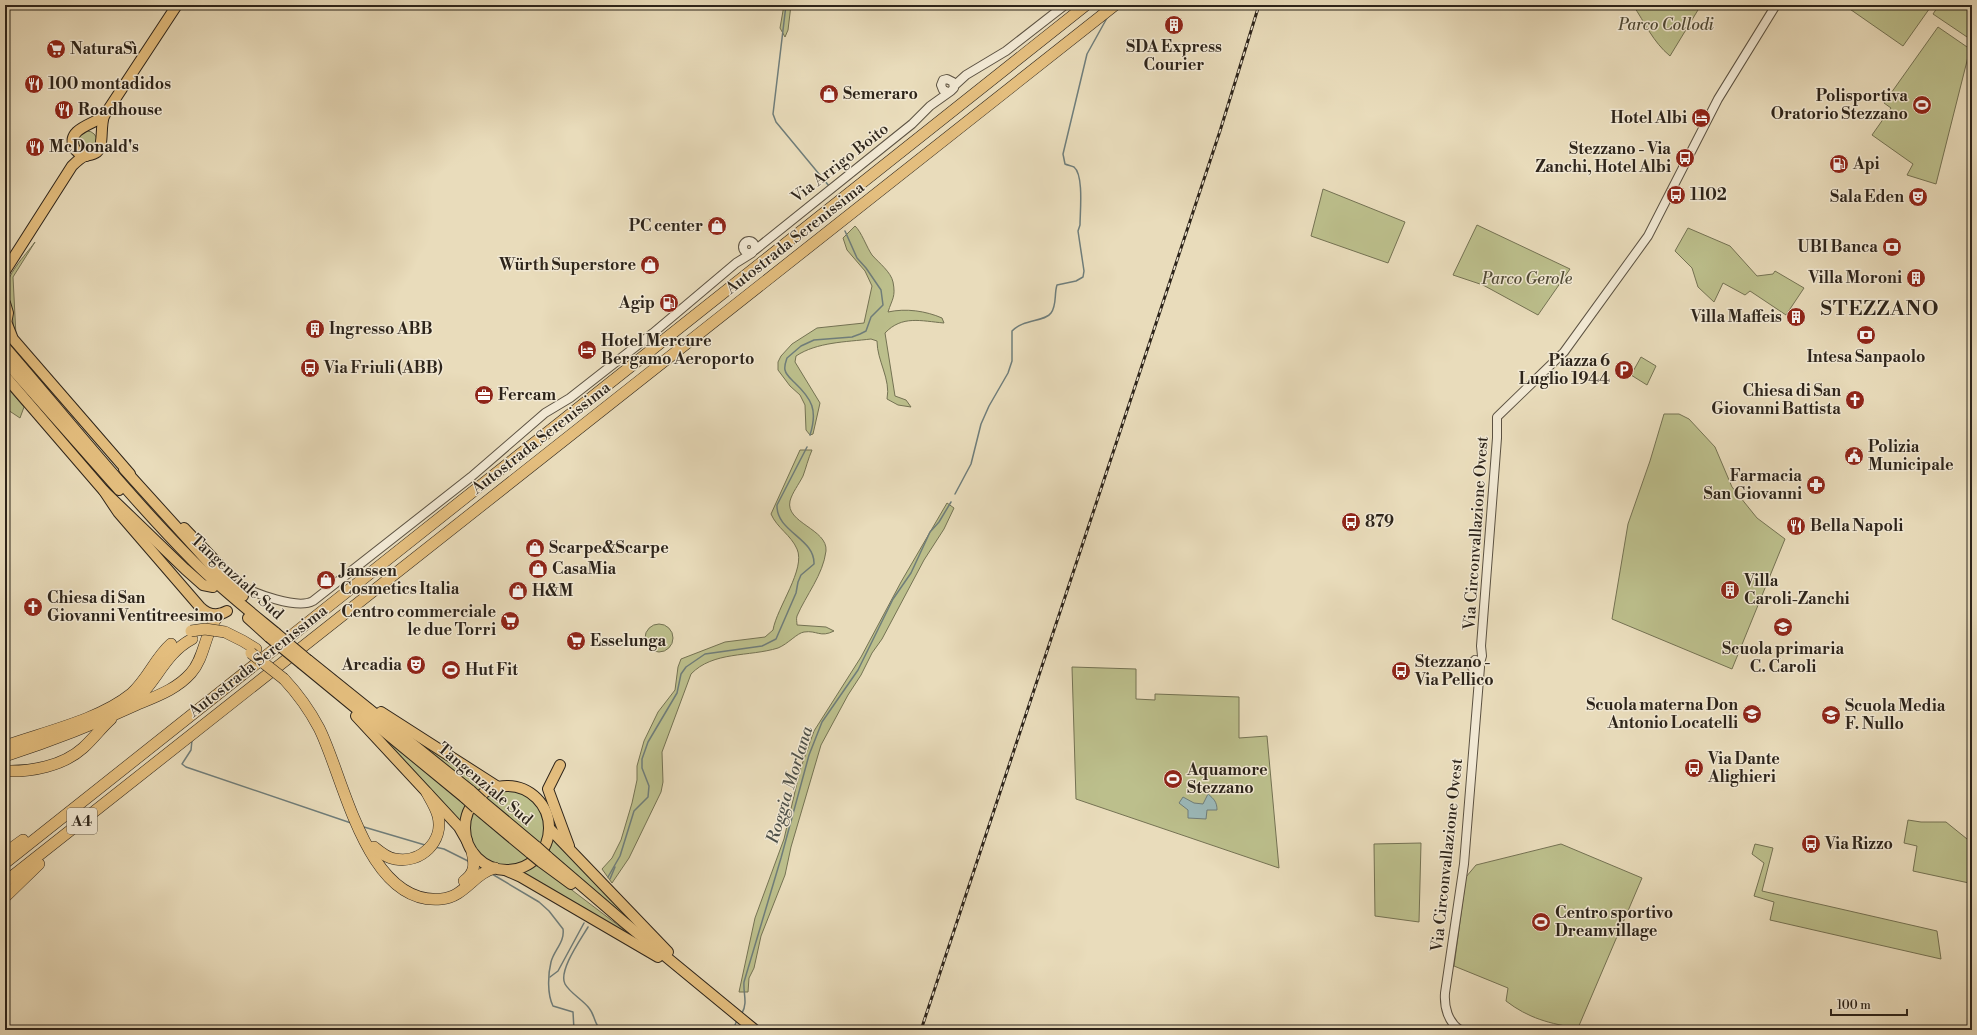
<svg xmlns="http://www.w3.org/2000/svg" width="1977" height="1035" viewBox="0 0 1977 1035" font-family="'Libre Bodoni',serif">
<rect width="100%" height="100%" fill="#e9dcbb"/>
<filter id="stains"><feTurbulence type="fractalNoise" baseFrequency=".005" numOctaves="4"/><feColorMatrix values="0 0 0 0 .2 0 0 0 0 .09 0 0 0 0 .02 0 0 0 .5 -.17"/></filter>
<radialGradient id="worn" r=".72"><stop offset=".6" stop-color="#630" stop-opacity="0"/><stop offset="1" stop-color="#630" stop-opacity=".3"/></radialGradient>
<g fill="#bcbf8c" stroke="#747253">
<polygon points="784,5 791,5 788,30 785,37 780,28"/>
<path d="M 1633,5 L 1701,5 L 1670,56 C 1653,42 1645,23 1633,5 Z"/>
<polygon points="1844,5 1932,5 1903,46"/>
<polygon points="1939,5 1972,5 1972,30 1970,39 1933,14"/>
<polygon points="1938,27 1970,49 1936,184 1907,175 1913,164 1872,135 1891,108 1884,103"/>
<circle cx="87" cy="141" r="10"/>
<polygon points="1323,189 1405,222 1388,263 1311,236"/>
<polygon points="1477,225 1570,269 1538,315 1483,285 1453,275"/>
<path d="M 855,226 C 861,231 867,248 872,255 C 879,263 891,272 893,282 C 896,297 892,299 888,312 C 906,308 926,311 942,318 L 944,323 C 921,321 902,315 885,333 L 895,396 L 906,400 L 911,407 L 898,405 L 887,399 C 891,379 877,361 877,341 L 871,339 C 846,342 817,342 796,356 L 795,362 L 820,403 L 813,434 L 810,435 L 806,430 L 805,405 L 800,395 L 790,386 L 778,370 L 778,362 L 781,356 L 792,344 L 817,328 L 864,323 L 872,286 L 865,271 L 847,250 L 843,238 Z"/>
<polygon points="1688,228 1730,246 1757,276 1773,274 1775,271 1804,288 1786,315 1750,291 1745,295 1723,283 1714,302 1698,287 1692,268 1675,251"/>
<path d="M 35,242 L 13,277 L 16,336 C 13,328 13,320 12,311 C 11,305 7,300 6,293 C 5,275 25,256 35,242 Z"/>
<polygon points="1641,357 1656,366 1647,385 1631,375"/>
<polygon points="5,385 24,407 20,418 5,408"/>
<polygon points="1664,414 1679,414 1689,419 1715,447 1732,487 1757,518 1785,539 1732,669 1612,619 1628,524 1650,461"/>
<path d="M 800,450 L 812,450 C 808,459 806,468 803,476 C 799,484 792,493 790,501 C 785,523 828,529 826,551 C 823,575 806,595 797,616 C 796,619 797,622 797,625 L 826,627 L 834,631 C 820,638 817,630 804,632 C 797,633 788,644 778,648 C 749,657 713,651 691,674 L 662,752 L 663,782 L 661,792 L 629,858 L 612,883 L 602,869 L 612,858 L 621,840 L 632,803 L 637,780 L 637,766 L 644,741 L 658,712 L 675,690 L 678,667 L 681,659 L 725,642 L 765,637 L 773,630 C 777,607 806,569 797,549 C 791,535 777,528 771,514 Z"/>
<polygon points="947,503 954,508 944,529 924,560 882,639 872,653 861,675 848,695 821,745 791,847 785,875 761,936 754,968 749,978 748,992 739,992 755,918 784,839 800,770 814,731 861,657 901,582"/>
<circle cx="659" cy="638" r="14"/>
<polygon points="1072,667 1136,669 1136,699 1155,700 1155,694 1239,697 1239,738 1267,736 1279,868 1076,799"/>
<polygon points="358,698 494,787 479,795"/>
<polygon points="363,720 468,805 464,814 463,824"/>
<circle cx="507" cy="828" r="39"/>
<polygon points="1908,820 1921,822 1946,822 1972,843 1972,871 1969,883 1913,871 1917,846 1904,843"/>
<polygon points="552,835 652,939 546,849"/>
<polygon points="1421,843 1419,922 1375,916 1374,844"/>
<path d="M 1561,844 L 1642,878 L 1578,1028 C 1550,1024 1528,1018 1506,1001 L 1508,988 L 1454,966 L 1466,877 L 1476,865 Z"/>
<polygon points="1755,844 1773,848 1762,891 1937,931 1941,959 1770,920 1774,902 1754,896 1764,863 1752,854"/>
<polygon points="535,862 648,948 511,871 522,869"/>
</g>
<path fill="#9bb9ba" stroke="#6f7d7a" d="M 1208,794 C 1214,799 1217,802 1217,810 L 1207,810 L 1206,819 L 1188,818 L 1188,810 L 1179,803 L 1183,797 L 1194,803 L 1203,804 Z"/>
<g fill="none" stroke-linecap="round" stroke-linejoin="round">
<g stroke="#6f7d7a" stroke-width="1.5">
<polyline points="786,5 773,114 776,122 829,186"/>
<path d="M 810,435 C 818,410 812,399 794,382 C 791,379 786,375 785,370 C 784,366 786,361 787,358 L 801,346 L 814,340 L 852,337 L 860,334 L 866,331 L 871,317 L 883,305 L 881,290 L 866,268 L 857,258 L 845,231"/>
<path d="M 955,494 L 971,464 L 981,424 L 989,406 L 1008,373 L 1012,361 L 1012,331 C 1023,319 1045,322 1051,313 C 1057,305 1054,294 1057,285 L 1076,281 L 1083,277 L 1084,271 L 1078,231 L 1080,225 C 1080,213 1084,175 1074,167 C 1072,166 1067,165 1065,164 L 1063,154 L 1087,54 L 1107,18"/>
<polyline points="192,740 191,750 182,764 186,767 351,823"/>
<polyline points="364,827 425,845"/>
<polyline points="435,847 444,849 470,862"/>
<path d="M 492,874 L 539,902 L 549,911 L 563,929 C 565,942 554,950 551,962 C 548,974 547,994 553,1006 L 573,1012 L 574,1030"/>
<path d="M 608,877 L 620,856 L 634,811 L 648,797 L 649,786 L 642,768 L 642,759 L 648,742 L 677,693 L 681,674 L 686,667 L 705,654 L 762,646 L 776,639 L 796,593 L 798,582 L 801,575 L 814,564 C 815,538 776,532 777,505 L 807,447"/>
<polyline points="610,879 615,867"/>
<path d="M 588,927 C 581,939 558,971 565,984 C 570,993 583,1000 589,1008 C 595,1015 594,1024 601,1030"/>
<polyline points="550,977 558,971 584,923"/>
<path d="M 742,1013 C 748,1003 743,993 744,982 L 781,858 L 809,755 L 822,722 L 858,670 L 893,599 L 911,573 L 930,532 L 939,522 L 951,502"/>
<polyline points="733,1030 737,1020"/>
</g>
<g stroke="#5c5242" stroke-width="10">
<g id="tertiary">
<polyline points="954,86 966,75 1006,51 1065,5"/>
<circle cx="749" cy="247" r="6"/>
<polyline points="755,250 912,124 930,106 951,91 954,88 953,82 947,79 943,80 941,85 943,90 948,92"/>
<path d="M 238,585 C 255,593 297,610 313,601 L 471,477 L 545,413 L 570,398 L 653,333 L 736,263 L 752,253"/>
<polyline points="1475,660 1472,663 1472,667 1478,678"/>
<polyline points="1480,663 1482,656 1481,646 1497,438 1497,417 1564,352 1648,236 1718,99 1776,5"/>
<path d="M 1460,1030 C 1448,1022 1444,1007 1445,993 L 1464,864 L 1480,667"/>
</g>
</g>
<g stroke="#2d241a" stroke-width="12">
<g id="primary">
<path d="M 86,156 C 81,155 76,152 74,147 C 66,129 94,124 104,116"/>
<path d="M 5,271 L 72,166 C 76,162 80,158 85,156 C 89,155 93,155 97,152 C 104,146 100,127 104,116 L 177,5"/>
<polyline points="5,303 8,313 5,329"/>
<polyline points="7,324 13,339 130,474"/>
<path d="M 5,376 L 104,491 L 118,512 L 200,607 C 208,615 217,617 227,611"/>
<polyline points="184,528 241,588 243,596"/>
<circle cx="507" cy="828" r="42"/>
</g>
</g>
<g stroke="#2d241a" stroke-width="12">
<g id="trunk">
<path d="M 5,347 C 67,419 127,494 193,561 C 219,587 248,610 276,633"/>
<polyline points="5,361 119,490"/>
<polyline points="124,469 238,595"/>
<polyline points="104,491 185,569 203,585 213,587"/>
<polyline points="248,618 269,637"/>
<polyline points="308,660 471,791"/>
<polyline points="302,664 465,798"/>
<polyline points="381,712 498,787"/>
<polyline points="356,716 459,827 467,841"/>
<polyline points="560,765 548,789 569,846"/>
<polyline points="482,801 537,847"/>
<polyline points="476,808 530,853"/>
<polyline points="549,828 668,952"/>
<polyline points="547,856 625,923 755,1030"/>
<polyline points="541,862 571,884"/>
<polyline points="505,870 521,877 658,957"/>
</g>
</g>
<g stroke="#2d241a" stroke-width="12">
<g id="motorway">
<polyline points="225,632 243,641 256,649"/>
<path d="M 284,679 C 298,694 310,711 319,728 C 344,777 366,906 441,899 C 465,897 474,873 495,868"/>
<path d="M 133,703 C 157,682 164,654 192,639"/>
<path d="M 5,746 C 44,732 99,720 131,694 C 148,679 155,658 171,644"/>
<path d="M 5,756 C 51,741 95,724 138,704 C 157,696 177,689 191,673 C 206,656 204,631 220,614"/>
<path d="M 5,771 C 31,772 63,766 83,748 C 93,739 101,728 111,719"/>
<path d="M 374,847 C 380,852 387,858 395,859 C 421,864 444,841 438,816 C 436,808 431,800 427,793"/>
<polyline points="5,853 23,840"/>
<polyline points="5,863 1086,5"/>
<path d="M 464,881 C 475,873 475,865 472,852"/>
<polyline points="5,882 1115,5"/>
<polyline points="5,897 39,864"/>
</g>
</g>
<use href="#tertiary" stroke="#f1e8d3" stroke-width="8"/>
<use href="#primary" stroke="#e4be7e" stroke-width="10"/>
<use href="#trunk" stroke="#e4be7e" stroke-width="10"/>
<use href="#motorway" stroke="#e4be7e" stroke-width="11"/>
<g stroke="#2d241a" stroke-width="3">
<polyline id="rail" points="921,1030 1220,131 1259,5"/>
</g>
<use href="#rail" stroke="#f1e8d3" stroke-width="1.5" stroke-dasharray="4.5" stroke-linecap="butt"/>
<g stroke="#2d241a" stroke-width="12" stroke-linecap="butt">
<g id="trunk-bridge">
<polyline points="276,633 308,660"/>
<polyline points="269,637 302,664"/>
<polyline points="471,791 482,801"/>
<polyline points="465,798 476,808"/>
<polyline points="537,847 547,856"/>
<polyline points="530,853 541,862"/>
</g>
</g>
<g stroke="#2d241a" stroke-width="12" stroke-linecap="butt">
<g id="motorway-bridge">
<polyline points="191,631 205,629 225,632"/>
<polyline points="251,653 284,679"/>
</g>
</g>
<use href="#trunk-bridge" stroke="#e4be7e" stroke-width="10"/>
<use href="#motorway-bridge" stroke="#e4be7e" stroke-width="11"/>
</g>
<defs>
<g id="building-disc" transform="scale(1)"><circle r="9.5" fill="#8f2418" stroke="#f1e8d3"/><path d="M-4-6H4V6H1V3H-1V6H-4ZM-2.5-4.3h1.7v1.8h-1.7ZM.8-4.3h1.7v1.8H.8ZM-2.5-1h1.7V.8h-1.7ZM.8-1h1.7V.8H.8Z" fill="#fff"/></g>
<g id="supermarket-disc" transform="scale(1)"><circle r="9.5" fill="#8f2418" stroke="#f1e8d3"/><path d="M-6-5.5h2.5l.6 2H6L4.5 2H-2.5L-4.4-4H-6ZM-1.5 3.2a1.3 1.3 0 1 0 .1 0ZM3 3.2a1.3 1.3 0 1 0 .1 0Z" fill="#fff"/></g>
<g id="restaurant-disc" transform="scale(1)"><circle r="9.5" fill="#8f2418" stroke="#f1e8d3"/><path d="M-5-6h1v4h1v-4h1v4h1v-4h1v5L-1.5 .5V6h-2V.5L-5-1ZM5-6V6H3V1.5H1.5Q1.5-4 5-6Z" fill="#fff"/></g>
<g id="shop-disc" transform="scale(1)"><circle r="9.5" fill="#8f2418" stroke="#f1e8d3"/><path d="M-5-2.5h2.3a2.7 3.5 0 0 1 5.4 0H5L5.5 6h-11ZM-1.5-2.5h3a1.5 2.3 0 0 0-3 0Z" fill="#fff"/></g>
<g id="stadium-disc" transform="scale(1)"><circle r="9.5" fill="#8f2418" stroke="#f1e8d3"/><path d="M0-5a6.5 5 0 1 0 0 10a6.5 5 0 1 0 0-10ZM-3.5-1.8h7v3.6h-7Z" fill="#fff"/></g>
<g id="hotel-disc" transform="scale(1)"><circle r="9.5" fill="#8f2418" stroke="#f1e8d3"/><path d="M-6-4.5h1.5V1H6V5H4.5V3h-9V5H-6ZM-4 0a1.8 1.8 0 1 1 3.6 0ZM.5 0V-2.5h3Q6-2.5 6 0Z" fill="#fff"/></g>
<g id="bus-disc" transform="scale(1)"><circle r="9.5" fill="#8f2418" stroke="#f1e8d3"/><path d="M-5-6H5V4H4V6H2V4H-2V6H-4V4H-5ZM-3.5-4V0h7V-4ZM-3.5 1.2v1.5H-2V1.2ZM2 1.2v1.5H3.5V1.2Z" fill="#fff"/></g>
<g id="fuel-disc" transform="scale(1)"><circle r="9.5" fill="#8f2418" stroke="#f1e8d3"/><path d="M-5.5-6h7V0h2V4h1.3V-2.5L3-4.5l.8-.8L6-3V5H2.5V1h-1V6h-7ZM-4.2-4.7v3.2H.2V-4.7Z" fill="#fff"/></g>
<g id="theatre-disc" transform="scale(1)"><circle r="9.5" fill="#8f2418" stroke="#f1e8d3"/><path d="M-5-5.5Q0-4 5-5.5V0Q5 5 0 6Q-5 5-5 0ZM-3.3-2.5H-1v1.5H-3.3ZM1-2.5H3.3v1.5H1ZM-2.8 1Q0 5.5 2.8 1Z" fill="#fff"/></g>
<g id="bank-disc" transform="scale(1)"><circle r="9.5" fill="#8f2418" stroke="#f1e8d3"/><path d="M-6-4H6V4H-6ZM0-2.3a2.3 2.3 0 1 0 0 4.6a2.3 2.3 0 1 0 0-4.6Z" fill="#fff"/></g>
<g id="parking-disc" transform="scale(1)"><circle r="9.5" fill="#8f2418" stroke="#f1e8d3"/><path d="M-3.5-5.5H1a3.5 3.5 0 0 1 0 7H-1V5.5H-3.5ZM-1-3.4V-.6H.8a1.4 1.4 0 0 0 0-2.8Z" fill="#fff"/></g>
<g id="office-disc" transform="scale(1)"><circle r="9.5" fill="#8f2418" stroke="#f1e8d3"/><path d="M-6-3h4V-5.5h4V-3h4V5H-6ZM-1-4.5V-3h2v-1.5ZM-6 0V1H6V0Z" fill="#fff"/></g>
<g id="church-disc" transform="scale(1)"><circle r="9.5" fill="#8f2418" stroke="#f1e8d3"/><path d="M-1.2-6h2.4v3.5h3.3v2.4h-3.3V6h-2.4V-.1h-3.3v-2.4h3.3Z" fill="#fff"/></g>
<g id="civic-disc" transform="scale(1)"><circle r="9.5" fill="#8f2418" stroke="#f1e8d3"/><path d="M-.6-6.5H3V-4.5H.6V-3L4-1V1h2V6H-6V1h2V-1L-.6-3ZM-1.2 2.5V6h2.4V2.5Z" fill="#fff"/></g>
<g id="pharmacy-disc" transform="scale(1)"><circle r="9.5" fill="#8f2418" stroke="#f1e8d3"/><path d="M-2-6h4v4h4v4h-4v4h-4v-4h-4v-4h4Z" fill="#fff"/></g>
<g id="school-disc" transform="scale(1)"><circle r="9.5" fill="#8f2418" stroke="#f1e8d3"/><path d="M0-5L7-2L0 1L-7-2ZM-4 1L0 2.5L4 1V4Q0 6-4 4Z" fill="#fff"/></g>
</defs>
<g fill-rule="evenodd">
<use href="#building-disc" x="1174" y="25"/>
<use href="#supermarket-disc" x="56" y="49"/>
<use href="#restaurant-disc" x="34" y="84"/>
<use href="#shop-disc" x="829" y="94"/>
<use href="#stadium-disc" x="1922" y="105"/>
<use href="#restaurant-disc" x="64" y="110"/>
<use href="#hotel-disc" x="1701" y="118"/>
<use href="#restaurant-disc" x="35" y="147"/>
<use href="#bus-disc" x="1685" y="158"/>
<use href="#fuel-disc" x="1839" y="164"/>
<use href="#bus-disc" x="1676" y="195"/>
<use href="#theatre-disc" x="1918" y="197"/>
<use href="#shop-disc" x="717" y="226"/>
<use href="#bank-disc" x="1892" y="247"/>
<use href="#shop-disc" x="650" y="265"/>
<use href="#building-disc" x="1916" y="278"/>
<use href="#fuel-disc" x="669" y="303"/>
<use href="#building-disc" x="1796" y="317"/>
<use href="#building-disc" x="315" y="329"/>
<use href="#bank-disc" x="1866" y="335"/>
<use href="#hotel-disc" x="587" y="350"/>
<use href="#bus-disc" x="310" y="368"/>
<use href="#parking-disc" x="1624" y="370"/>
<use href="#office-disc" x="484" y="395"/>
<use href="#church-disc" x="1855" y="400"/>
<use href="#civic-disc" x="1854" y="456"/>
<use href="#pharmacy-disc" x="1816" y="485"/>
<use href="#bus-disc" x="1351" y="522"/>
<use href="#restaurant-disc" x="1796" y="526"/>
<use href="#shop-disc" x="535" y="548"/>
<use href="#shop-disc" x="538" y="569"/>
<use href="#shop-disc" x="326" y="580"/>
<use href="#building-disc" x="1730" y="590"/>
<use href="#shop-disc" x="518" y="591"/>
<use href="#church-disc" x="33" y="607"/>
<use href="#supermarket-disc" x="510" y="621"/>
<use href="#school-disc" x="1783" y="627"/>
<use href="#supermarket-disc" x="576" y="641"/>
<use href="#theatre-disc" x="416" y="665"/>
<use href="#stadium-disc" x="451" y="670"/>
<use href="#bus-disc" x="1401" y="671"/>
<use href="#school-disc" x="1752" y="714"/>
<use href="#school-disc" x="1831" y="715"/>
<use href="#bus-disc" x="1694" y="768"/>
<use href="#stadium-disc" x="1173" y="779"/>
<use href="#bus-disc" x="1811" y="844"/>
<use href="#stadium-disc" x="1541" y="922"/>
</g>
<g text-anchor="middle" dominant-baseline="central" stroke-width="3" stroke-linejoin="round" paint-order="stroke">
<rect fill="#f1e8d3" stroke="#685f52" stroke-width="1" x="67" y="808" width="30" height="26" rx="3"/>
<g font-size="15" font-weight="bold" fill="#2d241a">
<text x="82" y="821">A4</text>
</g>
<g font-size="16" font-style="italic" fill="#514b36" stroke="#f1e8d3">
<text x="1666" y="25">Parco Collodi</text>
<text x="1527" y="279">Parco Gerole</text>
</g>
<g font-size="16" font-weight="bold" fill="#2d241a" stroke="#f1e8d3" text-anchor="start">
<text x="1174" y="47" text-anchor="middle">SDA Express<tspan x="1174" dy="18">Courier</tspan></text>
<text x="70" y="49">NaturaSì</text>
<text x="48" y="84">100 montadidos</text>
<text x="843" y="94">Semeraro</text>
<text x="1908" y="96" text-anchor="end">Polisportiva<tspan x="1908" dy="18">Oratorio Stezzano</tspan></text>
<text x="78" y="110">Roadhouse</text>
<text x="1687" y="118" text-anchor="end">Hotel Albi</text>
<text x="49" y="147">McDonald's</text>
<text x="1671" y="149" text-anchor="end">Stezzano - Via<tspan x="1671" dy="18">Zanchi, Hotel Albi</tspan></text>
<text x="1853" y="164">Api</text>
<text x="1690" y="195">1102</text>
<text x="1904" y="197" text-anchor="end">Sala Eden</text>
<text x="703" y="226" text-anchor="end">PC center</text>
<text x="1878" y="247" text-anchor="end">UBI Banca</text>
<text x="636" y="265" text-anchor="end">Würth Superstore</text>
<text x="1902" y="278" text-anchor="end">Villa Moroni</text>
<text x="655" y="303" text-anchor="end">Agip</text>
<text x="1782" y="317" text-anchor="end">Villa Maffeis</text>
<text x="329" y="329">Ingresso ABB</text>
<text x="601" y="341">Hotel Mercure<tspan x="601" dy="18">Bergamo Aeroporto</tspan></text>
<text x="1866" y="357" text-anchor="middle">Intesa Sanpaolo</text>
<text x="1610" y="361" text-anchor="end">Piazza 6<tspan x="1610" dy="18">Luglio 1944</tspan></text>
<text x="324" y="368">Via Friuli (ABB)</text>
<text x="1841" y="391" text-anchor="end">Chiesa di San<tspan x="1841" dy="18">Giovanni Battista</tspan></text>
<text x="498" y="395">Fercam</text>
<text x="1868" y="447">Polizia<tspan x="1868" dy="18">Municipale</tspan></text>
<text x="1802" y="476" text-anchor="end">Farmacia<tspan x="1802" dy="18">San Giovanni</tspan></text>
<text x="1365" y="522">879</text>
<text x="1810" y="526">Bella Napoli</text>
<text x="549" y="548">Scarpe&amp;Scarpe</text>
<text x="552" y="569">CasaMia</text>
<text x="340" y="571">Janssen<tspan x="340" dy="18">Cosmetics Italia</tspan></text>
<text x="1744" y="581">Villa<tspan x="1744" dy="18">Caroli-Zanchi</tspan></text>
<text x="532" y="591">H&amp;M</text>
<text x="47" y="598">Chiesa di San<tspan x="47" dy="18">Giovanni Ventitreesimo</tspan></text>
<text x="496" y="612" text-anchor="end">Centro commerciale<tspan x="496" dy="18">le due Torri</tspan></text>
<text x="590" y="641">Esselunga</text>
<text x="1783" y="649" text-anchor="middle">Scuola primaria<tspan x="1783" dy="18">C. Caroli</tspan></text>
<text x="1415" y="662">Stezzano -<tspan x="1415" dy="18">Via Pellico</tspan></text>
<text x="402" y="665" text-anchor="end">Arcadia</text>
<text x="465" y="670">Hut Fit</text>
<text x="1738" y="705" text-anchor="end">Scuola materna Don<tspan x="1738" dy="18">Antonio Locatelli</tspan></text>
<text x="1845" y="706">Scuola Media<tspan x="1845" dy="18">F. Nullo</tspan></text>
<text x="1708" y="759">Via Dante<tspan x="1708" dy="18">Alighieri</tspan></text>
<text x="1187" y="770">Aquamore<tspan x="1187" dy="18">Stezzano</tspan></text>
<text x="1825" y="844">Via Rizzo</text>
<text x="1555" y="913">Centro sportivo<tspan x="1555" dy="18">Dreamvillage</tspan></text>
</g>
<g font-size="16" fill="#2d241a" stroke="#f1e8d3">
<text transform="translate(840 163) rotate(-38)">Via Arrigo Boito</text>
<text transform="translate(795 238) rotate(-38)">Autostrada Serenissima</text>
<text transform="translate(541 438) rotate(-38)">Autostrada Serenissima</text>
<text transform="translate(1476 533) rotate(-86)">Via Circonvallazione Ovest</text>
<text transform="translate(237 577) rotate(42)">Tangenziale Sud</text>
<text transform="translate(258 661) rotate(-38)">Autostrada Serenissima</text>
<text transform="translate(485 784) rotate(40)">Tangenziale Sud</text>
<text transform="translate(1447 855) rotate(-84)">Via Circonvallazione Ovest</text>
</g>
<g font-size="17" font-style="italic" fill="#4e514a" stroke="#f1e8d3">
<text transform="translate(790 785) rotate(-73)">Roggia Morlana</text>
</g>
<g font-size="20" font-weight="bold" letter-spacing="1" fill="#2d241a" stroke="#f1e8d3">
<text x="1880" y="309">STEZZANO</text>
</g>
</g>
<rect width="1977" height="1035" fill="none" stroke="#e9dcbb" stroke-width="20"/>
<rect x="6" y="6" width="1965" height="1023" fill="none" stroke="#2d241a" stroke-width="2"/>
<rect x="10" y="10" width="1957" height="1015" fill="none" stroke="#2d241a"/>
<path d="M1831 1009v6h76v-6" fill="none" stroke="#2d241a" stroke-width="2"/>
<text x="1837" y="1009" font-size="12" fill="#2d241a" stroke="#f1e8d3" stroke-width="3" paint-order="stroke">100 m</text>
<rect width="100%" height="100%" filter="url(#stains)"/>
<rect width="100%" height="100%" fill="url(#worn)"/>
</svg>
